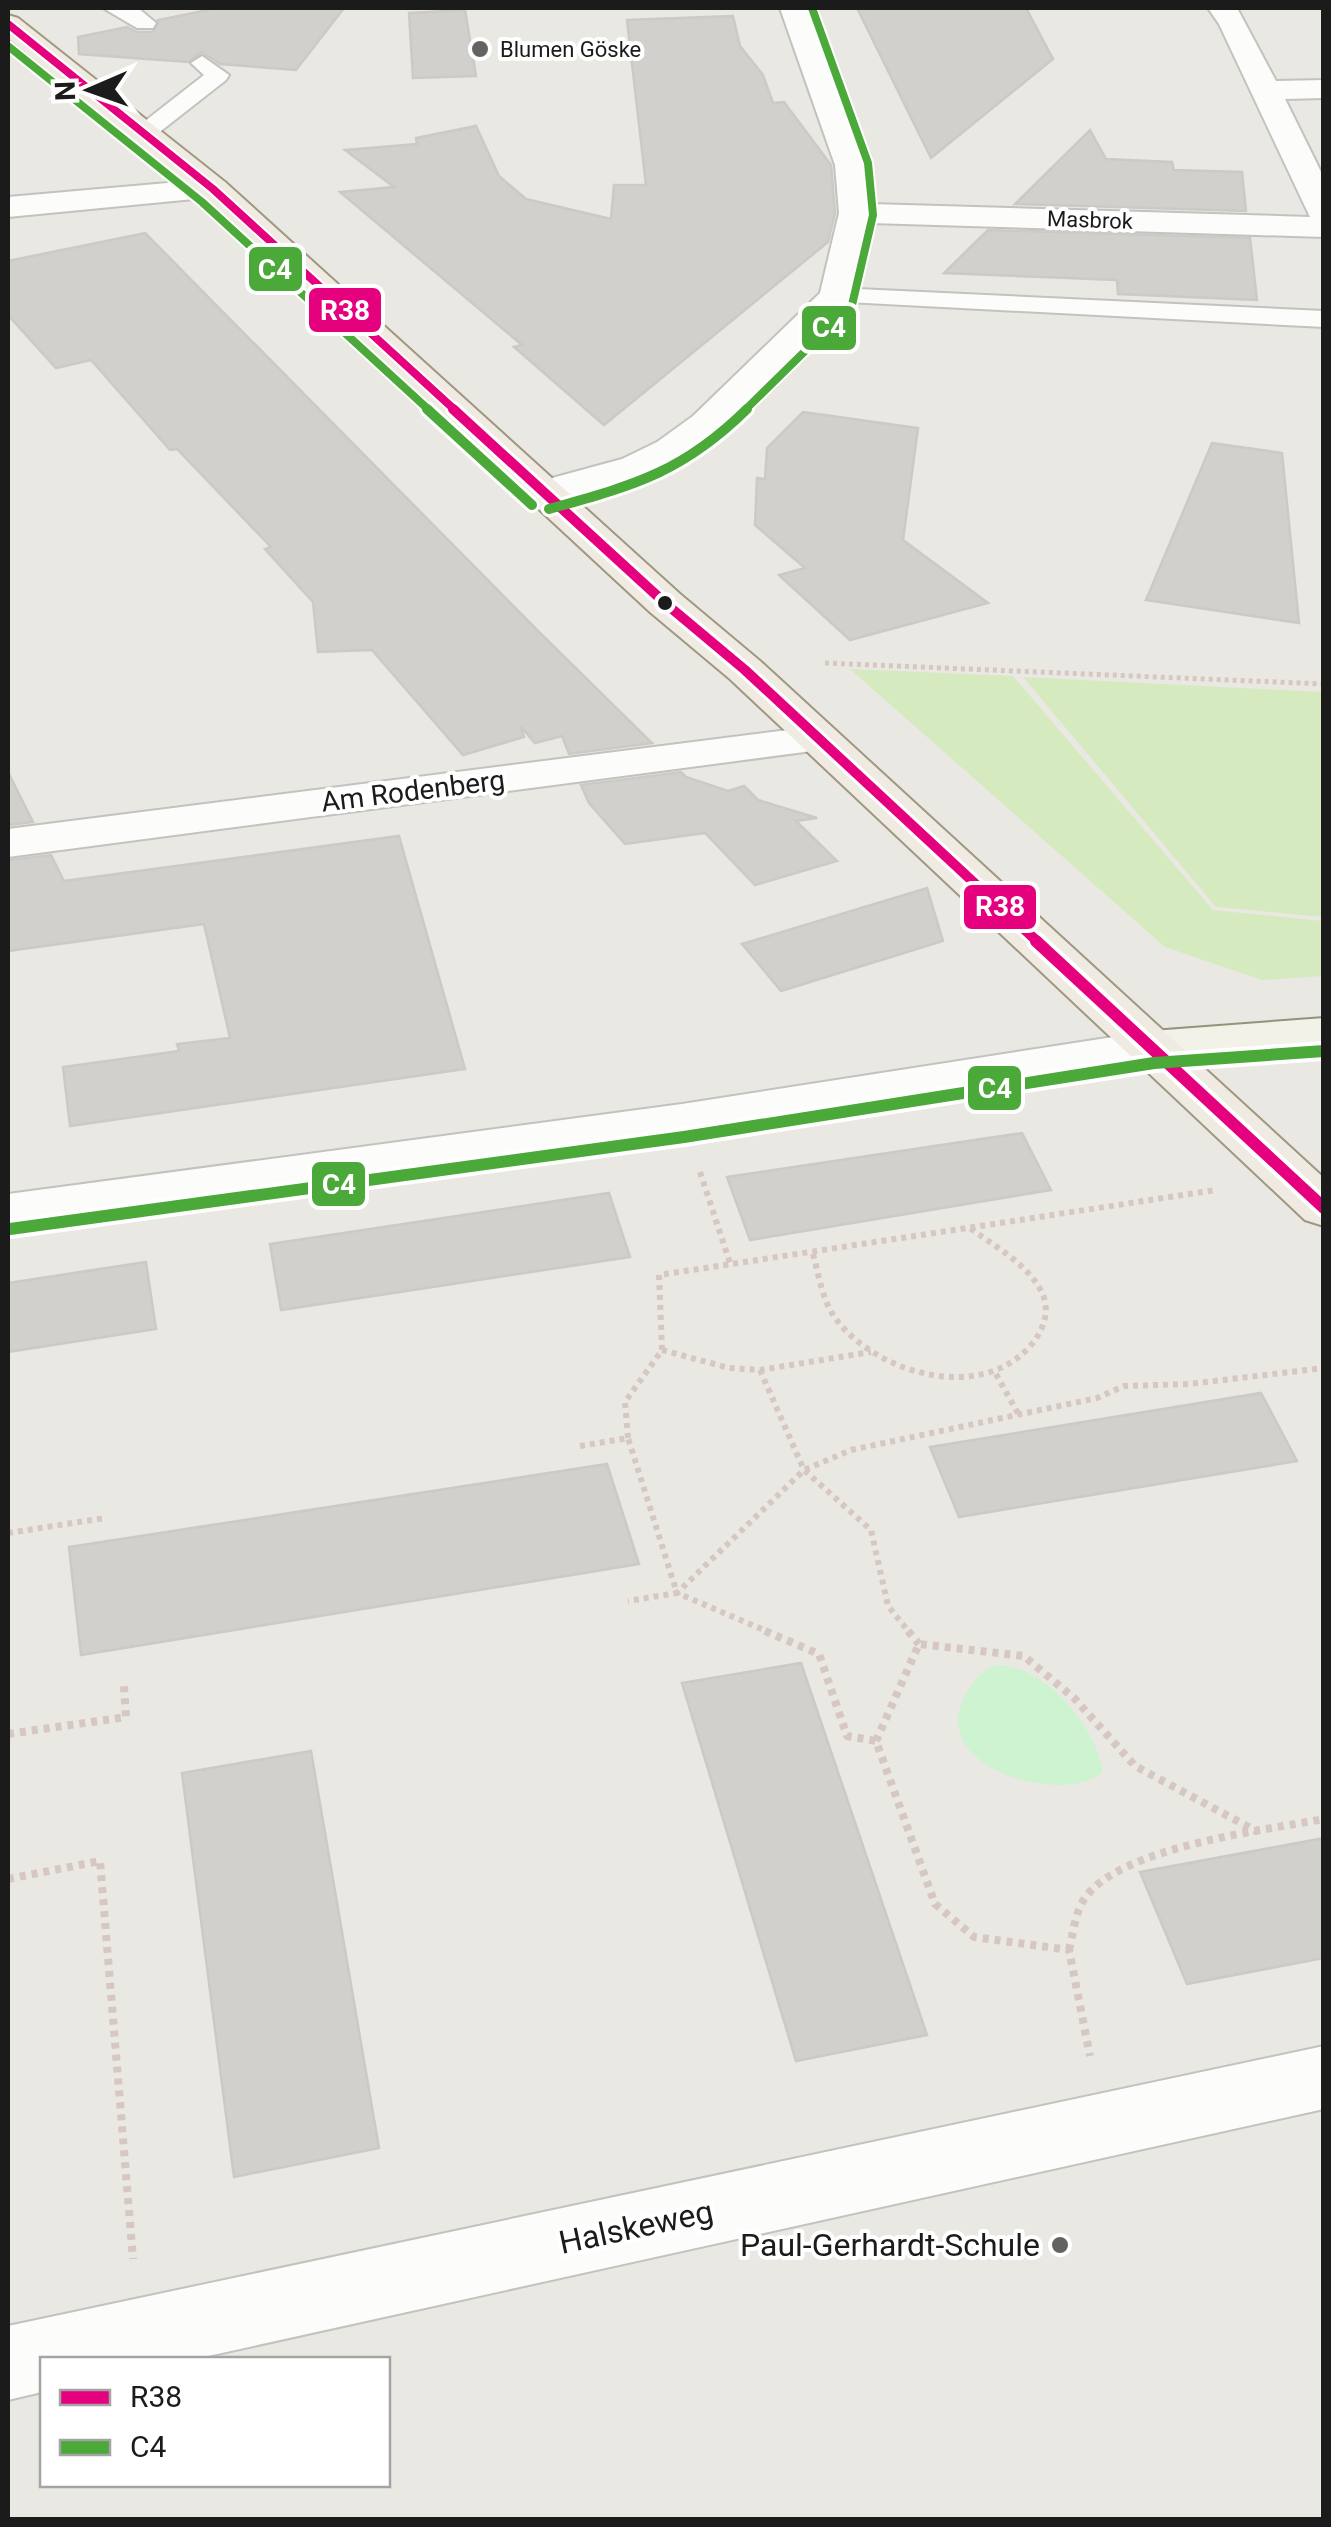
<svg xmlns="http://www.w3.org/2000/svg" width="1331" height="2527" viewBox="0 0 1331 2527" font-family="Roboto,sans-serif">
<rect width="100%" height="100%" fill="#eae8e3"/>
<g fill="#d5eabf">
<polygon points="850,669 1013,676 1213,910 1323,921 1323,976 1262,980 1165,947"/>
<polygon points="1023,677 1323,692 1323,917 1216,907"/>
</g>
<path fill="#cef3d0" d="M 1001,1665 C 1049,1671 1089,1721 1102,1765 L 1102,1772 C 1065,1808 913,1766 971,1686 C 979,1675 987,1666 1001,1665 Z"/>
<g fill="#d2d0cc" stroke="#cdc9c4" stroke-width="2.5">
<polygon points="218,8 344,8 296,70 220,64 202,52 188,62 79,54 78,37 127,27 137,32 153,32 158,20"/>
<polygon points="857,8 1026,8 1053,59 931,158"/>
<polygon points="465,10 476,76 413,78 409,13"/>
<polygon points="733,16 740,46 763,75 773,103 784,102 831,165 835,213 828,242 604,425 514,347 522,345 340,192 394,187 345,150 417,144 416,138 476,126 499,176 526,199 611,219 614,185 646,185 627,20"/>
<polygon points="1090,130 1106,159 1172,162 1174,170 1242,172 1246,211 1015,204"/>
<polygon points="988,230 1250,238 1257,300 1118,294 1117,280 944,273"/>
<polygon points="145,233 539,632 652,743 569,754 562,736 535,743 521,727 524,737 463,755 372,650 318,652 313,602 265,549 271,547 177,449 170,450 91,360 56,368 8,315 8,261"/>
<polygon points="803,412 918,428 903,540 988,603 850,640 779,575 805,568 755,525 757,478 765,479 767,448"/>
<polygon points="1212,443 1282,453 1299,623 1146,600"/>
<polygon points="8,772 33,822 8,825"/>
<polygon points="681,772 686,777 728,791 744,786 758,800 817,818 796,821 837,861 755,885 705,833 625,844 589,803 581,785"/>
<polygon points="399,836 465,1069 70,1126 63,1067 179,1051 177,1044 230,1038 204,924 8,951 8,860 51,855 64,881"/>
<polygon points="927,888 943,941 781,991 742,944"/>
<polygon points="1022,1133 1051,1190 750,1240 727,1177"/>
<polygon points="609,1193 630,1257 281,1310 270,1244"/>
<polygon points="146,1262 156,1329 8,1352 8,1283"/>
<polygon points="1261,1393 1297,1461 959,1517 930,1447"/>
<polygon points="607,1464 639,1564 81,1655 69,1547"/>
<polygon points="801,1663 927,2035 796,2061 682,1683"/>
<polygon points="311,1751 379,2148 234,2177 182,1773"/>
<polygon points="1324,1838 1324,1958 1187,1984 1140,1872"/>
</g>
<g fill="none" stroke-linecap="round" stroke-linejoin="round">
<g stroke="#c2c2bf" stroke-width="4">
<g id="service">
<polygon points="103,8 138,8 156,23 153,28 137,28"/>
<polygon points="202,56 229,75 226,80 152,138 136,138 133,133 136,128 204,75 191,63"/>
<polygon points="837,288 1324,311 1324,327 828,301 824,296 828,291"/>
</g>
</g>
<g stroke="#c2c2bf" stroke-width="4">
<g id="minor">
<path d="M 780,8 L 808,8 L 867,165 L 871,204 L 1310,217 L 1219,24 L 1208,8 L 1237,8 L 1276,81 L 1324,80 L 1324,98 L 1285,99 L 1324,178 L 1324,237 L 870,223 L 854,296 L 849,303 C 794,358 721,448 649,475 C 616,488 579,495 544,504 L 530,500 L 525,492 L 530,484 L 622,459 L 657,442 L 693,416 L 820,293 L 839,213 L 835,165 Z"/>
<polygon points="213,179 225,182 229,189 225,196 8,217 8,197"/>
<polygon points="819,726 835,730 841,739 835,748 8,857 8,829"/>
<polygon points="1152,1031 1170,1035 1177,1046 1170,1057 682,1136 8,1230 8,1194 682,1104"/>
<polygon points="1324,2046 1324,2109 190,2360 42,2360 42,2392 8,2400 8,2326"/>
</g>
</g>
<g stroke="#91937b" stroke-width="4">
<polygon id="secondary" points="1324,1018 1324,1048 1152,1061 1134,1057 1127,1046 1134,1035 1152,1031"/>
</g>
<g stroke="#a09780" stroke-width="4">
<polygon id="primary" points="8,15 18,18 225,182 680,594 760,661 1324,1178 1324,1226 1305,1220 730,679 650,612 201,196 8,38"/>
</g>
<polyline stroke="#d6c7c3" stroke-width="5" stroke-dasharray="4 4" stroke-linecap="butt" points="825,663 1324,684"/>
<g stroke="#d6c7c3" stroke-width="6" stroke-dasharray="5 5" stroke-linecap="butt">
<polyline points="700,1172 731,1266"/>
<path d="M 813,1254 C 819,1275 822,1301 836,1319 C 878,1375 982,1403 1031,1345 C 1043,1331 1050,1313 1043,1295 C 1031,1266 994,1246 970,1228"/>
<polyline points="662,1350 729,1368 760,1370 871,1352"/>
<polyline points="760,1370 804,1470 871,1530 888,1606 910,1633"/>
<polyline points="996,1374 1020,1417"/>
<polyline points="628,1438 625,1402 662,1350 659,1275 1216,1190"/>
<polyline points="580,1446 628,1438 677,1593 628,1601"/>
<polyline points="8,1533 105,1518"/>
<polyline points="771,1633 677,1593 804,1470 851,1450 1097,1398 1124,1386 1189,1384 1324,1368"/>
</g>
<g stroke="#d6c7c3" stroke-width="8" stroke-dasharray="6 6" stroke-linecap="butt">
<polyline points="765,1631 819,1654 847,1736 876,1741 935,1904 974,1937 1069,1950 1090,2056"/>
<polyline points="908,1631 919,1644"/>
<polyline points="8,1734 126,1717 124,1686"/>
<polyline points="876,1741 919,1644 1024,1656 1075,1699 1135,1766 1258,1832"/>
<polyline points="8,1879 100,1861 133,2259"/>
<path d="M 1069,1950 C 1073,1934 1075,1912 1085,1898 C 1120,1847 1265,1830 1324,1819"/>
</g>
<use href="#service" fill="#fcfcfb" fill-rule="evenodd"/>
<use href="#minor" fill="#fcfcfb" fill-rule="evenodd"/>
<use href="#secondary" fill="#f2f2e8" fill-rule="evenodd"/>
<use href="#primary" fill="#f0ebe2" fill-rule="evenodd"/>
<g stroke="#fff" stroke-width="12">
<polyline id="bus-1-far2" points="8,24 213,189 456,411"/>
</g>
<g stroke="#fff" stroke-width="16">
<polyline id="bus-1-far1" points="453,409 665,603 745,670 1039,943"/>
</g>
<g stroke="#fff" stroke-width="20">
<polyline id="bus-1" points="1036,941 1324,1208"/>
</g>
<g stroke="#fff" stroke-width="12">
<g id="bus-2-far2">
<polyline points="8,46 202,202 430,411"/>
<polyline points="744,411 852,305 873,215 868,163 812,8"/>
</g>
</g>
<g stroke="#fff" stroke-width="16">
<g id="bus-2-far1">
<polyline points="427,409 532,505"/>
<path d="M 549,509 C 634,485 682,473 747,409"/>
</g>
</g>
<g stroke="#fff" stroke-width="20">
<polyline id="bus-2" points="10,1229 684,1137 1154,1063 1324,1051"/>
</g>
<use href="#bus-1-far2" stroke="#e5007d" stroke-width="8"/>
<use href="#bus-1-far1" stroke="#e5007d" stroke-width="10"/>
<use href="#bus-1" stroke="#e5007d" stroke-width="12"/>
<use href="#bus-2-far2" stroke="#4aa939" stroke-width="8"/>
<use href="#bus-2-far1" stroke="#4aa939" stroke-width="10"/>
<use href="#bus-2" stroke="#4aa939" stroke-width="12"/>
</g>
<g fill="#636361" stroke="#fff" stroke-width="4">
<circle cx="480" cy="49" r="10"/>
<circle cx="1060" cy="2245" r="10"/>
</g>
<circle fill="#1b1b1b" stroke="#fff" stroke-width="4" cx="665" cy="603" r="9"/>
<g text-anchor="middle" dominant-baseline="central" stroke-width="8" stroke-linejoin="round" paint-order="stroke">
<g font-size="22" fill="#1b1b1b" stroke="#fff" text-anchor="start">
<text x="500" y="49">Blumen Göske</text>
</g>
<g font-size="22" fill="#1b1b1b" stroke="#fff">
<text transform="translate(1090 220) rotate(2)">Masbrok</text>
</g>
<g font-size="28" fill="#1b1b1b" stroke="#fff">
<text transform="translate(413 791) rotate(-7)">Am Rodenberg</text>
</g>
<g font-size="32" fill="#1b1b1b" stroke="#fff">
<text transform="translate(636 2227) rotate(-12)">Halskeweg</text>
</g>
<g font-size="32" fill="#1b1b1b" stroke="#fff" text-anchor="end">
<text x="1040" y="2245">Paul-Gerhardt-Schule</text>
</g>
</g>
<g stroke="#fff" stroke-width="4">
<rect x="247" y="245" width="57" height="48" rx="10" fill="#4aa939"/>
<rect x="307" y="286" width="76" height="48" rx="10" fill="#e5007d"/>
<rect x="800" y="304" width="58" height="48" rx="10" fill="#4aa939"/>
<rect x="962" y="883" width="76" height="48" rx="10" fill="#e5007d"/>
<rect x="966" y="1064" width="57" height="48" rx="10" fill="#4aa939"/>
<rect x="310" y="1160" width="57" height="48" rx="10" fill="#4aa939"/>
</g>
<g font-size="28" text-anchor="middle" font-weight="bold" fill="#fff">
<text x="275" y="279">C4</text>
<text x="345" y="320">R38</text>
<text x="829" y="337">C4</text>
<text x="1000" y="916">R38</text>
<text x="995" y="1098">C4</text>
<text x="339" y="1194">C4</text>
</g>
<rect width="1331" height="2527" fill="none" stroke="#1b1b1b" stroke-width="20"/>
<rect x="40" y="2357" width="350" height="130" fill="#ffffff" stroke="#a4a4a4" stroke-width="2.5"/>
<rect x="60" y="2390" width="50" height="15" fill="#e5007d" stroke="#a4a4a4" stroke-width="2.5"/>
<text x="130" y="2407" font-size="30" fill="#1b1b1b">R38</text>
<rect x="60" y="2440" width="50" height="15" fill="#4aa939" stroke="#a4a4a4" stroke-width="2.5"/>
<text x="130" y="2457" font-size="30" fill="#1b1b1b">C4</text>
<g transform="translate(90 90) rotate(268)" stroke="#ffffff" stroke-width="8" paint-order="stroke">
<path d="M0-8L18 38L0 25L-18 38Z" fill="#1b1b1b"/>
<text y="-15" font-size="28" font-weight="bold" text-anchor="middle" fill="#1b1b1b">N</text>
</g>
</svg>
